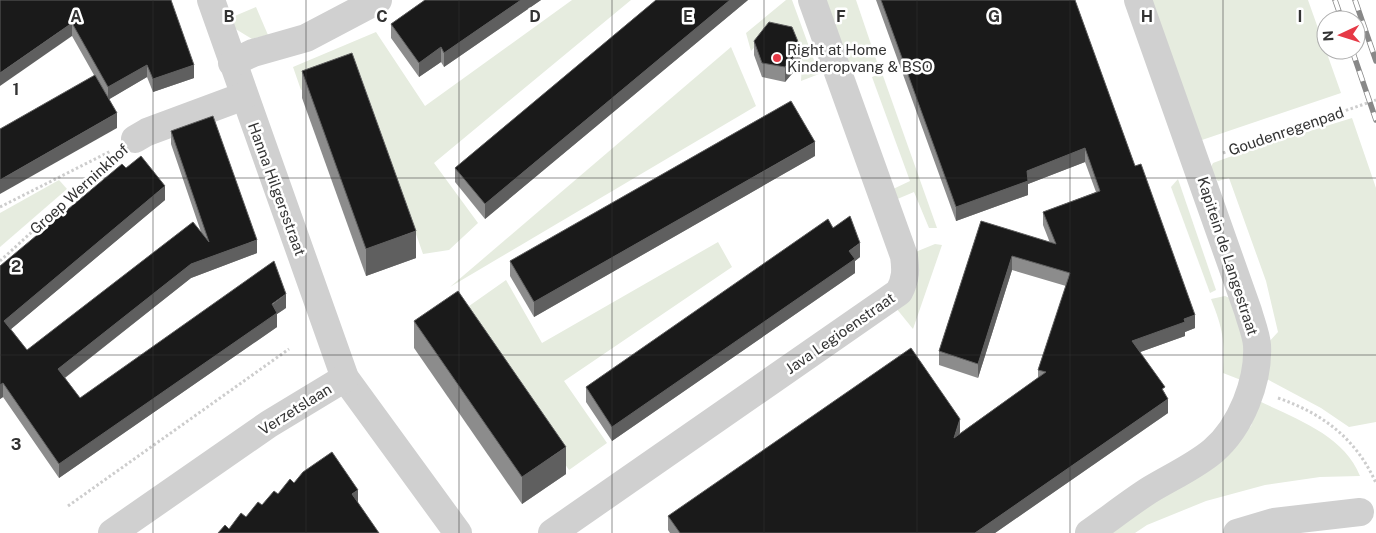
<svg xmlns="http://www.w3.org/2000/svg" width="1376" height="533" viewBox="0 0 1376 533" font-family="'Public Sans',sans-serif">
<rect width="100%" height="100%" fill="#fff"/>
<g fill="#e6ecdf">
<polygon points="572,0 631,0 434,163 478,223 449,250 423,254 360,74 301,90 293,67 376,32 425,106"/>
<polygon points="786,0 792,0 819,74 801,81 802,63 793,38 767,33 751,51 746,33"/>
<polygon points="822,0 856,0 877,62 847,73"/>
<polygon points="1149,0 1308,0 1341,93 1199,141"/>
<polygon points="256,7 268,35 252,39 234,28 230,18"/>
<polygon points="731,47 756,106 450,287"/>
<polygon points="882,73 937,228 929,228 914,192 895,200 891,190 910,181 872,77"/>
<polygon points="1352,118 1376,188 1376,422 1349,427 1321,408 1265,378 1267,344 1278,332 1266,281 1229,178 1218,181 1209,171 1213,163 1251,149"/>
<polygon points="1178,179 1216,290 1210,293 1171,187"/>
<polygon points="59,180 67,189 0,247 0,213"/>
<polygon points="718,242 732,267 564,381 607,443 569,470 462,311 506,280 542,343"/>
<path d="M 935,244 L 942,245 L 913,329 L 896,308 C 920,289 923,282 913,253 Z"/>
<path d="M 1225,296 L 1234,300 L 1245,350 L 1241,380 L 1223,373 C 1225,341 1223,329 1211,299 Z"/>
<path d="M 1259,401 C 1296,419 1344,435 1360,476 L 1320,477 L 1265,485 L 1206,501 L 1147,525 L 1135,533 L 1110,533 L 1251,426 Z"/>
</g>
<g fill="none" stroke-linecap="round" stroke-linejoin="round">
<g stroke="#cdcdcd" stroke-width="3" stroke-dasharray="2.5 2.5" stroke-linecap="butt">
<polyline points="1223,153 1376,100"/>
<polyline points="0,207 111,151"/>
<polyline points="0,261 114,157"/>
<path d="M 1278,398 C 1324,414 1356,439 1376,483"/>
<polyline points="68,506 289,349"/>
</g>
<g stroke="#d0d0d0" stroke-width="28">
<polyline points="211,0 345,378 458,533"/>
<polyline points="232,63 253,53 306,38 378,0"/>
<polyline points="135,139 147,132 244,96"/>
<polyline points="112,533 269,424 345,378"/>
<path d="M 552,533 L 899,292 C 906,279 906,270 904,256 L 812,0"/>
<path d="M 1089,533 C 1109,519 1128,504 1148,491 C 1169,478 1194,467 1213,451 C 1241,427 1259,381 1257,345 C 1256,334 1251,322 1248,311 L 1138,0"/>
<polyline points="1237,533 1274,522 1360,512"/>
</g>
<g stroke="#888" stroke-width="5.5">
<g id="rail">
<polyline points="1335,0 1342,20"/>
<polyline points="1355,0 1376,61"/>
<polyline points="1352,50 1376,120"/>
</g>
</g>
<use href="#rail" stroke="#fff" stroke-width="4" stroke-dasharray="11" stroke-linecap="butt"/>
</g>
<g fill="#8c8c8c">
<polygon points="0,0 171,0 194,78 153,92 147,77 109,99 117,128 94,75 72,36"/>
<polygon points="425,0 541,0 444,67 441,62 419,77 391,38 391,24"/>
<polygon points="656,0 748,0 485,219 455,182 455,168"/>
<polygon points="876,0 1075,0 1135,166 1195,328 1185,332 1185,336 1140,352 1165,393 1168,413 995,533 670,533 668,530 668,516 960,432 959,434 1038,378 1038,370 1066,286 1012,270 978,378 939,365 939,351 981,221 1050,243 1043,225 1043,212 1096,192 1085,162 1028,184 1028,195 956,221"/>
<polygon points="754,41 801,63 785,82 762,77 754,55"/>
<polygon points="302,71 416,258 366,276 302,98"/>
<polygon points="171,131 257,253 191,278 65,378 80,398 286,308 277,314 277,327 59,478 3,397 0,399 0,266 126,168 165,200 11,329 27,350 201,232 171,144"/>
<polygon points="815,156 534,317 510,276 510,261"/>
<polygon points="833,228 860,257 855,261 855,273 612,441 586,402 586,387"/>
<polygon points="414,321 566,474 522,504 414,348"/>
</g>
<g fill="#5f5f5f">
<polygon points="521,0 541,0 444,67 444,53"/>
<polygon points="730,0 748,0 485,219 485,204"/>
<polygon points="72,23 72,36 0,86 0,73"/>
<polygon points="441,47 441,62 419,77 419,63"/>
<polygon points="801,49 801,63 785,82 785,67"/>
<polygon points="147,65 147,77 108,100 108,87"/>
<polygon points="194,65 194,78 153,92 153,79"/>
<polygon points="117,113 117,128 0,194 0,180"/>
<polygon points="815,142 815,156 534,317 534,302"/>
<polygon points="1085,148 1085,162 1028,184 1028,195 956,221 956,207 1027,171"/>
<polygon points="165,186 165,200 4,335 4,321"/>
<polygon points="416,231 416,258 366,276 366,249"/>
<polygon points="257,240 257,253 191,278 58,383 58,369 191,264"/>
<polygon points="860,243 860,257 855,261 855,273 612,441 612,427"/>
<polygon points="1012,256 1012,270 978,378 978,364"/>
<polygon points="286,294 286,308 277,314 277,327 59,478 59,464"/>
<polygon points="1195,315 1195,328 1185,332 1185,336 1132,355 1132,341 1184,319"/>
<polygon points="3,383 3,397 0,399 0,385"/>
<polygon points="1168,399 1168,413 995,533 975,533"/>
<polygon points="960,419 960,432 954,452 954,438"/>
<polygon points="566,447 566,474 522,504 522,477"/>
<polygon points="358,490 358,504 352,494"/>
</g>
<g fill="#1a1a1a" stroke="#5f5f5f">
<polygon points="0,0 171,0 194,65 153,79 147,65 108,87 72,23 0,73"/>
<polygon points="425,0 521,0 444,53 441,47 419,63 391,24"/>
<polygon points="656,0 730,0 485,204 455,168"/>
<polygon points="881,0 1075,0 1135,166 1141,164 1195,315 1184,319 1185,322 1132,341 1165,387 1162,389 1168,399 975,533 680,533 668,516 911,348 960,419 954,438 1046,372 1038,370 1070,273 1012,256 978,364 939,351 981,221 1056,244 1043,212 1100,191 1085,148 1027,171 1028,181 956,207"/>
<polygon points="769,22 792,27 801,49 785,67 762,63 754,41"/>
<polygon points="352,53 416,231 366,249 302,71"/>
<polygon points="95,75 117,113 0,180 0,129"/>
<polygon points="791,101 815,142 534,302 510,261"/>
<polygon points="213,116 257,240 191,264 58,369 80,398 274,261 286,294 272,304 277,313 59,464 3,383 0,385 0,266 122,164 126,168 141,156 165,186 4,321 27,350 193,222 209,242 171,131"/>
<polygon points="850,216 860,243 849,251 855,259 612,427 586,387 828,219 833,228"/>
<polygon points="458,291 566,447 522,477 414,321"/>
<polygon points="332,452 358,490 352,494 379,533 218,533 225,525 229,529 241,513 246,517 258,502 262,505 274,491 278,494 290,479 294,483 303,472"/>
</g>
<path fill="none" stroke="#333" stroke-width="1" stroke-opacity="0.55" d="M 153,0 L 153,533M 306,0 L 306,533M 459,0 L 459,533M 612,0 L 612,533M 764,0 L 764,533M 917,0 L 917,533M 1070,0 L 1070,533M 1223,0 L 1223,533M 0,178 L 1376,178M 0,355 L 1376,355"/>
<circle fill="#e63946" stroke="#fff" stroke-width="2" cx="777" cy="58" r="5"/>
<g text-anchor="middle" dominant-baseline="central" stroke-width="5" stroke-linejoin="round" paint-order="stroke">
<g font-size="15" fill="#333" stroke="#fff" text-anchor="start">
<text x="787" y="49">Right at Home<tspan x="787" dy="17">Kinderopvang &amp; BSO</tspan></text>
</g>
<g font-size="15" fill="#333" stroke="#fff">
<text transform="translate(1286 131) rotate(-19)">Goudenregenpad</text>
<text transform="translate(79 189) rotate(-42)">Groep Werninkhof</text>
<text transform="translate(277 189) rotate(70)">Hanna Hilgersstraat</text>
<text transform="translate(1228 256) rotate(72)">Kapitein de Langestraat</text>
<text transform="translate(840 333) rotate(-35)">Java Legioenstraat</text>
<text transform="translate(295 409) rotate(-32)">Verzetslaan</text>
</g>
</g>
<g font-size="16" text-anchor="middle" font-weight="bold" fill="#333" stroke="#fff" stroke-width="5" stroke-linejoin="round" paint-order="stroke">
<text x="76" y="22">A</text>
<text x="229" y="22">B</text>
<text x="382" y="22">C</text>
<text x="535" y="22">D</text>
<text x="688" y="22">E</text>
<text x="841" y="22">F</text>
<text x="994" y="22">G</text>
<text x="1147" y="22">H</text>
<text x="1300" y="22">I</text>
<text x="16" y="95">1</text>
<text x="16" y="272">2</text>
<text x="16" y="450">3</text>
</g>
<g transform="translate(1341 35) rotate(266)"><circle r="24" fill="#ffffff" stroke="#adadad"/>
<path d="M0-4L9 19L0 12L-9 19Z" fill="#e63946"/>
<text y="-8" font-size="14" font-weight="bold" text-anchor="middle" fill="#333333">N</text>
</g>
</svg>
